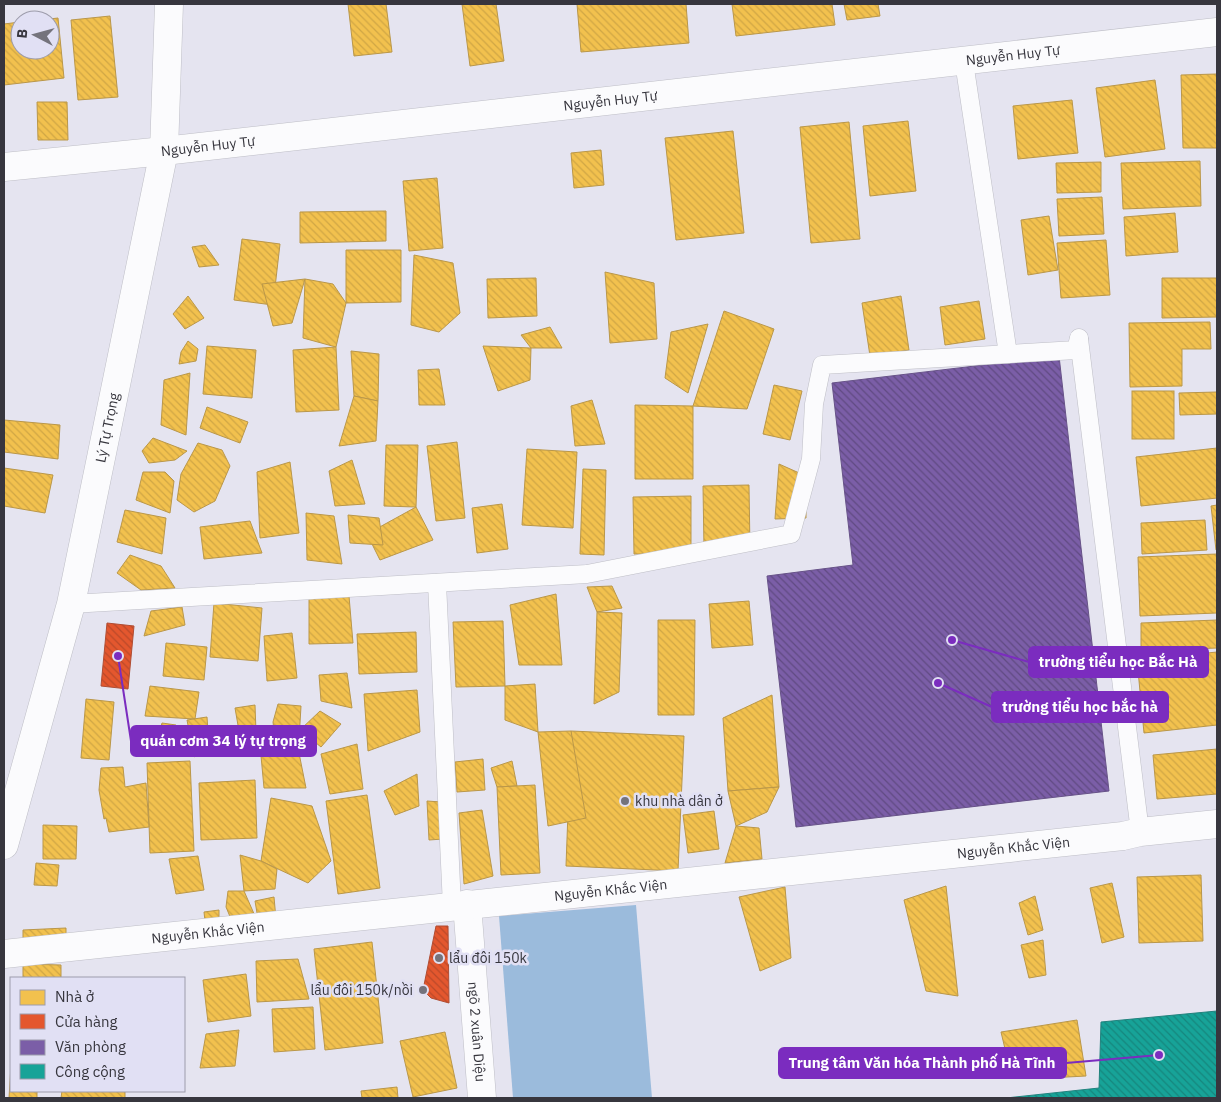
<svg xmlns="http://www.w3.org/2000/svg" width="1221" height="1102" viewBox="0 0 1221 1102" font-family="'IBM Plex Sans',sans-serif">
<defs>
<pattern id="homes-back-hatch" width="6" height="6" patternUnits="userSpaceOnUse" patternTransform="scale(1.25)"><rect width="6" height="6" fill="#f2c14e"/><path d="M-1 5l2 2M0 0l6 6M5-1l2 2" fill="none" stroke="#d0a645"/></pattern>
<pattern id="shops-back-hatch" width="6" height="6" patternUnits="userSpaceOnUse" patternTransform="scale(1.25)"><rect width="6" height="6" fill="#e4572e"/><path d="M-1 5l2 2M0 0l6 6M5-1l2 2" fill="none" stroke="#ba4929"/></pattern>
<pattern id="offices-back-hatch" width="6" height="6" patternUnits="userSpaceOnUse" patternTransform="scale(1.25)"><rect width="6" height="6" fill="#7b5ea7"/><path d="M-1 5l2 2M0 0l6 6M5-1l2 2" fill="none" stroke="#604a82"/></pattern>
<pattern id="public-back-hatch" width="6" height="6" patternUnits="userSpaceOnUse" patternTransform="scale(1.25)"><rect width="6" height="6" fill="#17a398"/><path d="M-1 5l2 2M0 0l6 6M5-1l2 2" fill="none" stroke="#16867d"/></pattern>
</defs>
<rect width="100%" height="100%" fill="#e5e4f0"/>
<polygon fill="#9bbbdc" points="636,905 652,1098 513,1098 499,916"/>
<g fill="url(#homes-back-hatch)" stroke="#ba9749">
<polygon points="348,4 386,4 392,52 354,56"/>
<polygon points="462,4 496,4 504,61 470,66"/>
<polygon points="577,4 686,4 689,43 581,52"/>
<polygon points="732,4 832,4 835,25 736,36"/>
<polygon points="844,4 878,4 880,16 847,20"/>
<polygon points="110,16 118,97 78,100 71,20"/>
<polygon points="58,18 64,78 4,85 4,24 20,22 20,50 50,50 50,20 41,20"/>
<polygon points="1217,74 1217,148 1183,148 1181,75"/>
<polygon points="1155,80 1165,149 1105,157 1096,88"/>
<polygon points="1072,100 1078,153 1018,159 1013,106"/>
<polygon points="37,102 67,102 68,140 38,140"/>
<polygon points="908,121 916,191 870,196 863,126"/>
<polygon points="849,122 860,239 811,243 800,127"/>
<polygon points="733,131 744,233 676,240 665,138"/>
<polygon points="601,150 604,185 574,188 571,153"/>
<polygon points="1200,161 1201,206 1123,209 1121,163"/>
<polygon points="1101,162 1101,192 1057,193 1056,163"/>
<polygon points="437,178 443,248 409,251 403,181"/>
<polygon points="1102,197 1104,234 1059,236 1057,199"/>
<polygon points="386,211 386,241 300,243 300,212"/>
<polygon points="1175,213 1178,252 1126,256 1124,217"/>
<polygon points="1049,216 1058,270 1028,275 1021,220"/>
<polygon points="242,239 280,244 273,305 234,300"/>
<polygon points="1106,240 1110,295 1061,298 1057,243"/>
<polygon points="205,245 219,265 199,267 192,247"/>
<polygon points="346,250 401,250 401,302 346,303"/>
<polygon points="414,255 453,263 460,313 439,332 411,325"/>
<polygon points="605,272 654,283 657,339 610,343"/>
<polygon points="536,278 537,316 488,318 487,279"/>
<polygon points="1162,278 1217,278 1217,317 1162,318"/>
<polygon points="305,279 333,284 346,303 336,347 303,338"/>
<polygon points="305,279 292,323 273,326 262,284"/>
<polygon points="188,296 204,318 185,329 173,314"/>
<polygon points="901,296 909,350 870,356 862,303"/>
<polygon points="979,301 985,339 945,345 940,307"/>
<polygon points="724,311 774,329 747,409 693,406"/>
<polygon points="1210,322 1211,349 1182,349 1182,386 1130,387 1129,323"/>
<polygon points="708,324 688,393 665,378 671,332"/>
<polygon points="550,327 562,348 531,348 521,335"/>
<polygon points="188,341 198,349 196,361 179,364 181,352"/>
<polygon points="207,346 256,350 252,398 203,394"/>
<polygon points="483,346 531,348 530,380 498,391"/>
<polygon points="336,347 339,410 296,412 293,350"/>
<polygon points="351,351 379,354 378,401 354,396"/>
<polygon points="439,369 445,405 419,405 418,370"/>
<polygon points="190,373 186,435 161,425 164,380"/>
<polygon points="774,385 802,391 790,440 763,434"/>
<rect x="1132" y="391" width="42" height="48"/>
<polygon points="1217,392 1217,414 1180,415 1179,393"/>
<polygon points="354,396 378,401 376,441 339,446"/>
<polygon points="592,400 605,444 575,446 571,406"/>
<polygon points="635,405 693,406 693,479 635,479"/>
<polygon points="207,407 248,422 240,443 200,428"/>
<polygon points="4,420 60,425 58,459 4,452"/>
<polygon points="153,438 187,451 175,460 149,463 142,451"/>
<polygon points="457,442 465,518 436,521 427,446"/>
<polygon points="198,443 222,450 230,466 215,501 194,512 177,500 181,474"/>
<polygon points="386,445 418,445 416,507 384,506"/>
<polygon points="1217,448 1217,498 1141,506 1136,457"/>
<polygon points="527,449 577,452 573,528 522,525"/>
<polygon points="352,460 365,504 335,506 329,471"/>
<polygon points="290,462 299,533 260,538 257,472"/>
<polygon points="779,464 806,476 806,518 775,519"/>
<polygon points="4,468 53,475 45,513 4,506"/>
<polygon points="583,469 606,470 604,555 580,554"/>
<polygon points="143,472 165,472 174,481 170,513 136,500"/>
<polygon points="749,485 750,550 704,550 703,486"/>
<polygon points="691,496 691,554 634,554 633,497"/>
<polygon points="502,504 508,549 477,553 472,508"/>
<polygon points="1217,505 1217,550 1216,550 1211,506"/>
<polygon points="416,507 433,540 380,560 367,534"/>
<polygon points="125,510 166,518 162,554 117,542"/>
<polygon points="306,513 334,516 342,564 307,560"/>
<polygon points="348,515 379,518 383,545 350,543"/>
<polygon points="1205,520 1207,550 1142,554 1141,523"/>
<polygon points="250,521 262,553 204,559 200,527"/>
<polygon points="1217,554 1217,613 1140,616 1138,557"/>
<polygon points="130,555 161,566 175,588 141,590 117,573"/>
<polygon points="612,586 622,608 597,612 587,587"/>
<polygon points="556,594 562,665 519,665 510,605"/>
<polygon points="309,596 349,596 353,643 309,644"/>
<polygon points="749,601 753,645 712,648 709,604"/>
<polygon points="214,603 262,608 258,661 210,657"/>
<polygon points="182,607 185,625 144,636 151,611"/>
<polygon points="597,612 622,613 619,692 594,704"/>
<polygon points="658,620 695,620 694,715 658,715"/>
<polygon points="1217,620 1217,648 1141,651 1141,623"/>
<polygon points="503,621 505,686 456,687 453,622"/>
<polygon points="416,632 417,672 359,674 357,634"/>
<polygon points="292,633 297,678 267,681 264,636"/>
<polygon points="166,643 207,647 204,680 163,676"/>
<polygon points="1217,652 1217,725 1144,733 1137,660"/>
<polygon points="347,673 352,708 321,701 319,675"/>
<polygon points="535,684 538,732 505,720 505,686"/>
<polygon points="150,686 199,692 195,719 145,716"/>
<polygon points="417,690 420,732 368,751 364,694"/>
<polygon points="772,695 779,787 728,791 723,718"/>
<polygon points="86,699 114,702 109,760 81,758"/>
<polygon points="278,704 301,706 299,740 275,739 273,722"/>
<polygon points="255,705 256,732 239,731 235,708"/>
<polygon points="320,711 341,724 321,747 300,730"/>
<polygon points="207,717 209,746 194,757 187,720"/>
<polygon points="162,723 176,725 185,751 152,753"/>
<polygon points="571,731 684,736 678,871 566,866"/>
<polygon points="571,731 586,818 548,826 538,732"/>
<polygon points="297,743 306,788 264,788 260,745"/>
<polygon points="357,744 363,789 330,794 321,754"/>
<polygon points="1217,749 1217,794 1157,799 1153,755"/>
<polygon points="483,759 485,790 457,792 455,762"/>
<polygon points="190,761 194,851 150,853 147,763"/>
<polygon points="512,761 517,786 497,787 491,768"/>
<polygon points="123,767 125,787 146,783 149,827 109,832 106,818 104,819 99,790 101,768"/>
<polygon points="417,774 419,806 395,815 384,791"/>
<polygon points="255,780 257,838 201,840 199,783"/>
<polygon points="535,785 540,873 501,875 497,787"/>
<polygon points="779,787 767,812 736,826 728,791"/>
<polygon points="367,795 380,888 338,894 326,801"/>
<polygon points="271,798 312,806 331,861 308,883 261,861"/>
<polygon points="427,801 441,802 443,839 429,840"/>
<polygon points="482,810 493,876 464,884 459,813"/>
<polygon points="714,811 719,849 688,853 683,815"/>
<polygon points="43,825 77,826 76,859 43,859"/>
<polygon points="736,826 759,828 762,859 725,863"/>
<polygon points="240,855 261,861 277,869 275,889 244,891"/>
<polygon points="198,856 204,890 176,894 169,859"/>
<polygon points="36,863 59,865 57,886 34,885"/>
<polygon points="1201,875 1203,941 1139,943 1137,877"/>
<polygon points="1112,883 1124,937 1102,943 1090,888"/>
<polygon points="946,886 958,996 926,991 904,900"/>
<polygon points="785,887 791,958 760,971 739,897"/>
<polygon points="228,891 244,891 255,916 231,919 226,907"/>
<polygon points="1035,896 1043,930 1028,935 1019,903"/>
<polygon points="274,897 276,919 258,919 255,901"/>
<polygon points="219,910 219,922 205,921 204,912"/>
<polygon points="66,928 66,946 23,948 23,930"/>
<polygon points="1043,940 1046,975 1029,978 1021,945"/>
<polygon points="372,942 383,1043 325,1050 314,949"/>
<polygon points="298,959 309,999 257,1002 256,961"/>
<polygon points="23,964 61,965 61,978 23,978"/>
<polygon points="246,974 251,1016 208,1022 203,980"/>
<polygon points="313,1007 315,1049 274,1052 272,1009"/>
<polygon points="1077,1020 1086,1076 1048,1078 1045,1051 1006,1053 1001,1032"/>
<polygon points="239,1030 235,1066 200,1068 206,1034"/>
<polygon points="445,1032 457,1088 413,1097 400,1041"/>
<polygon points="11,1065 11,1091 37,1091 37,1098 9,1098"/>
<polygon points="397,1087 398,1098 362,1098 361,1091"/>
<polygon points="62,1091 125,1091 125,1098 61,1098"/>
</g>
<g fill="url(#shops-back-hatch)" stroke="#b04d33">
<polygon points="107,623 134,626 128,689 101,686"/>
<polygon points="436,926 448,926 449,1003 431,998 423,990"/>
</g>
<polygon fill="url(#offices-back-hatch)" stroke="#675288" points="1059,356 1109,791 796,827 767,576 853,565 832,383"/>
<polygon fill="url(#public-back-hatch)" stroke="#21827d" points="1217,1011 1217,1098 1006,1098 1099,1088 1101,1022"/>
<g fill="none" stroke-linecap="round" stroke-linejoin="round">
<g stroke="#bebec6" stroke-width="19">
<g id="lane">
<polyline points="964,62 1008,354"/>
<polyline points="1079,339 1140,832"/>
<polyline points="437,583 452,906"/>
<polyline points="71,604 587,574 791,534 811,459 814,404 822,365 1076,350 1079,338"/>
</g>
</g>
<g stroke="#bebec6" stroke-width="29">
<g id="street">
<path id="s1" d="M 4,167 L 164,151 L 1217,32"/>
<path id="s2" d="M 467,904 L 482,1098"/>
<path id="s3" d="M 4,954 L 1123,836 L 1140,832 L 1217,824"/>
</g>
</g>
<g stroke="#bebec6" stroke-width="29">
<g id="secondary">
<path id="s4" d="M 4,845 L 71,604 L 164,151 L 169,4"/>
</g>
</g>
<use href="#lane" stroke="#fbfbfd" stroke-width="18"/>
<use href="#street" stroke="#fbfbfd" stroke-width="28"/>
<use href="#secondary" stroke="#fbfbfd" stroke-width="28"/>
</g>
<g fill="#74737c" stroke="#e1e0f4" stroke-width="2">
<circle cx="625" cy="801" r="5"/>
<circle cx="439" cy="958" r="5"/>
<circle cx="423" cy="990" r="5"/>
</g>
<g text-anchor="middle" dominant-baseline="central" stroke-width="5" stroke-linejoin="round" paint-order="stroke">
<g font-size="14" fill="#37363e" stroke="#e1e0f4">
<text stroke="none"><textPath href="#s1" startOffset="1015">Nguyễn Huy Tự</textPath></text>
<text stroke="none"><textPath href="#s1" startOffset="610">Nguyễn Huy Tự</textPath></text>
<text stroke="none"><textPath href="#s1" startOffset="205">Nguyễn Huy Tự</textPath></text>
<text stroke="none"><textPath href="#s4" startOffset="430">Lý Tự Trọng</textPath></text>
<text stroke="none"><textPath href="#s3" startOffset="1015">Nguyễn Khắc Viện</textPath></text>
<text stroke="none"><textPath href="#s3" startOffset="610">Nguyễn Khắc Viện</textPath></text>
<text stroke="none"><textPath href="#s3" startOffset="205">Nguyễn Khắc Viện</textPath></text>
<text stroke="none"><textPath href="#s2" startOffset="128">ngõ 2 xuân Diệu</textPath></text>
</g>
<g font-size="14" fill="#37363e" stroke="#e1e0f4" text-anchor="start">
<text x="635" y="801">khu nhà dân ở</text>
<text x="449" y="958">lẩu đôi 150k</text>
<text x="413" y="990" text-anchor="end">lẩu đôi 150k/nồi</text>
</g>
</g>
<path fill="none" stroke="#7b2cbf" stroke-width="2" d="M952 640L1029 662M938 683L992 707M118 656L131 741M1159 1055L1066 1063"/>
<g fill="#7b2cbf" stroke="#e1e0f4" stroke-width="2">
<circle cx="952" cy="640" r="5"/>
<circle cx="938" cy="683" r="5"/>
<circle cx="118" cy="656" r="5"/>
<circle cx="1159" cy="1055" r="5"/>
</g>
<g fill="#7b2cbf" stroke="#7b2cbf" stroke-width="2">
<rect x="1029" y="647" width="179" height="30" rx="5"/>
<rect x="992" y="692" width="176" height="30" rx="5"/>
<rect x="131" y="726" width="185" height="30" rx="5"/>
<rect x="779" y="1048" width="287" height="30" rx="5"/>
</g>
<g font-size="15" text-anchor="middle" font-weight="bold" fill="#fff">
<text x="1118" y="667">trường tiểu học Bắc Hà</text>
<text x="1080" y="712">trường tiểu học bắc hà</text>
<text x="223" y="746">quán cơm 34 lý tự trọng</text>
<text x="922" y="1068">Trung tâm Văn hóa Thành phố Hà Tĩnh</text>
</g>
<rect width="1221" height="1102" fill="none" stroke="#37363e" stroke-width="10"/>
<rect x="10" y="977" width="175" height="115" fill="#e1e0f4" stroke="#9d9cab"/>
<rect x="20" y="990" width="25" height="15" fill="#f2c14e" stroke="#9d9cab"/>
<text x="55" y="1002" font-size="15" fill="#37363e">Nhà ở</text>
<rect x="20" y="1014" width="25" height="15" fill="#e4572e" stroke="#9d9cab"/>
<text x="55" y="1027" font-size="15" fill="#37363e">Cửa hàng</text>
<rect x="20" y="1040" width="25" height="15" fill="#7b5ea7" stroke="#9d9cab"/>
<text x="55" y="1052" font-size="15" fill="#37363e">Văn phòng</text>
<rect x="20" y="1064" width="25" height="15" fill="#17a398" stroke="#9d9cab"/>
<text x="55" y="1077" font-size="15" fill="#37363e">Công cộng</text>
<g transform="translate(35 35) rotate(276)"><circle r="24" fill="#e1e0f4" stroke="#9d9cab"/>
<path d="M0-4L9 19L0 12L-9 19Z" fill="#74737c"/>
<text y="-8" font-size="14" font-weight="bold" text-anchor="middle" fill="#37363e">B</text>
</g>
</svg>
